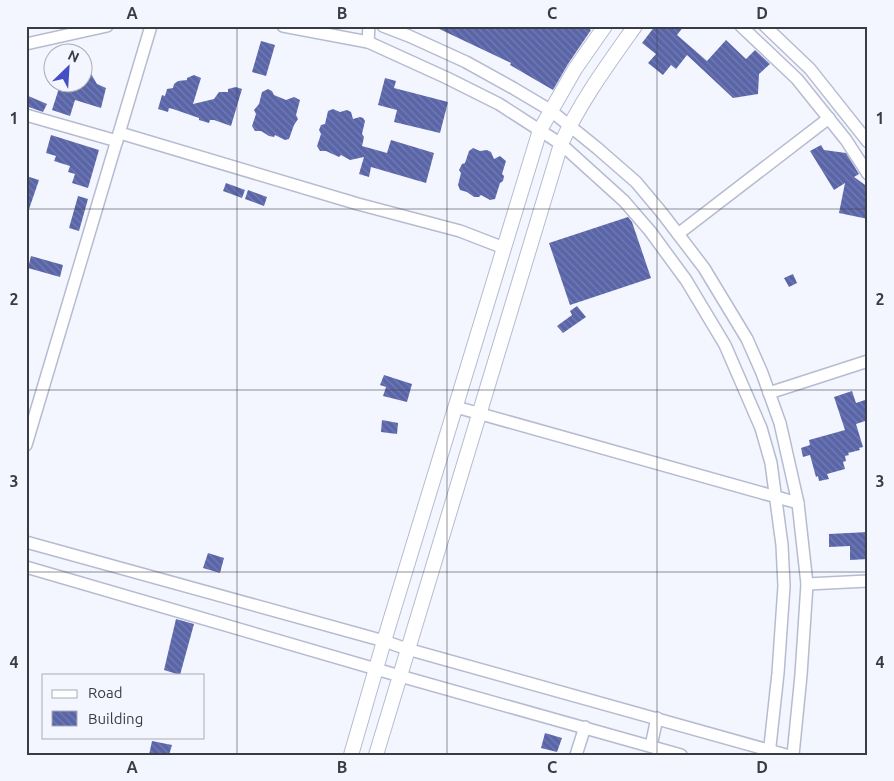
<svg xmlns="http://www.w3.org/2000/svg" width="894" height="781" viewBox="0 0 894 781" font-family="Ubuntu,sans-serif">
<defs>
<pattern id="building-back-hatch" width="6" height="6" patternUnits="userSpaceOnUse" patternTransform="scale(1.25)"><rect width="6" height="6" fill="#5965a8"/><path d="M-1 5l2 2M0 0l6 6M5-1l2 2" fill="none" stroke="#747db0"/></pattern>
</defs>
<rect width="100%" height="100%" fill="#f3f6ff"/>
<g fill="url(#building-back-hatch)">
<polygon points="433,26 585,26 591,30 568,64 553,90 510,65 511,63"/>
<polygon points="655,26 684,26 677,35 707,61 726,40 746,59 755,50 770,64 759,74 758,94 733,98 687,55 676,69 671,65 663,75 648,63 656,54 642,43"/>
<polygon points="261,41 275,45 266,76 252,72"/>
<polygon points="82,68 90,72 97,84 106,88 101,108 75,100 70,116 52,110 61,82 82,82"/>
<polygon points="194,75 201,78 193,104 214,99 219,92 228,92 228,89 236,87 242,89 231,126 214,120 210,120 209,123 199,120 199,118 173,109 169,108 168,112 158,109 162,95 165,96 167,89 173,88 174,84 178,81 187,80 187,78"/>
<polygon points="385,78 396,81 394,88 448,102 440,133 394,122 397,110 378,105"/>
<polygon points="268,89 272,91 274,95 286,100 294,97 300,100 296,115 298,119 294,125 289,139 285,140 275,135 274,137 269,136 261,131 255,131 252,126 256,114 254,110 259,104 262,92"/>
<polygon points="26,95 47,104 43,112 26,106"/>
<polygon points="333,109 340,112 347,110 351,112 353,119 360,117 363,118 365,121 362,134 364,137 362,146 387,153 391,140 434,153 426,183 371,167 369,177 359,174 364,157 350,160 341,155 339,157 326,151 320,151 317,146 321,134 319,130 321,125 325,124 328,111"/>
<polygon points="51,135 99,150 88,188 72,183 75,174 68,172 70,166 54,161 56,156 46,153"/>
<polygon points="821,145 824,150 846,153 859,174 854,177 868,187 868,219 839,213 845,183 834,190 810,151"/>
<polygon points="473,148 480,151 487,150 491,152 494,159 500,156 506,161 502,174 504,176 503,181 500,183 495,199 490,200 481,195 479,197 474,197 467,192 460,190 458,185 461,173 459,170 462,164 465,163 469,151"/>
<polygon points="26,176 39,180 28,212 26,212"/>
<polygon points="226,183 245,190 242,198 223,191"/>
<polygon points="248,190 267,197 264,206 245,199"/>
<polygon points="78,196 88,199 79,231 69,228"/>
<polygon points="628,217 632,222 651,278 570,305 549,243"/>
<polygon points="31,256 63,265 60,277 28,268"/>
<polygon points="793,274 797,283 789,287 784,278"/>
<polygon points="577,306 586,317 563,333 557,326 572,315 570,311"/>
<polygon points="384,375 412,384 407,402 383,396 386,387 380,385"/>
<polygon points="852,391 856,403 868,399 868,420 856,424 863,447 859,448 860,450 848,453 849,455 845,456 846,461 843,462 845,469 827,474 829,479 819,481 818,476 816,477 810,455 803,457 801,448 810,445 809,440 845,430 834,397"/>
<polygon points="382,420 398,423 397,434 381,432"/>
<polygon points="868,532 868,559 850,560 850,546 829,547 829,534"/>
<polygon points="208,553 224,558 220,573 203,568"/>
<polygon points="176,619 194,624 180,675 164,670"/>
<polygon points="545,733 562,738 557,752 541,748"/>
<polygon points="152,741 172,745 169,755 149,755"/>
</g>
<g fill="none" stroke-linecap="round" stroke-linejoin="round">
<g stroke="#b6bcd0" stroke-width="14">
<g id="minor">
<polyline points="283,26 368,42 447,78 499,104 561,144 624,201 650,231 686,280 725,345 761,428 771,463 782,545 784,586 778,673 769,755"/>
<polyline points="383,26 409,36 466,62 513,88 550,110 597,148 636,182 662,213 704,268 747,339 762,373 780,423 798,503 807,584 801,675 793,755"/>
<polyline points="741,26 797,79 846,140 868,174"/>
<polyline points="765,26 810,69 868,142"/>
<polyline points="368,42 369,26"/>
<polyline points="26,44 107,26"/>
<polyline points="26,115 117,141"/>
<polyline points="120,133 358,204 460,231 504,248"/>
<polyline points="678,234 829,118"/>
<polyline points="769,393 868,361"/>
<polyline points="456,407 798,503"/>
<polyline points="26,445 151,26"/>
<polyline points="26,542 384,641 407,649 786,755"/>
<polyline points="26,567 400,676 681,755"/>
<polyline points="807,584 868,581"/>
<polyline points="651,746 657,718"/>
<polyline points="576,755 585,727"/>
</g>
</g>
<g stroke="#b6bcd0" stroke-width="16">
<g id="tertiary">
<polyline points="351,755 384,641 540,130 575,69 605,26"/>
<path d="M 376,755 L 561,144 C 580,102 608,64 635,26"/>
</g>
</g>
<use href="#minor" stroke="#fff" stroke-width="11"/>
<use href="#tertiary" stroke="#fff" stroke-width="14"/>
</g>
<path fill="none" stroke="#3a3c44" stroke-width="1" stroke-opacity="0.55" d="M 237,26 L 237,755M 447,26 L 447,755M 657,26 L 657,755M 26,209 L 868,209M 26,390 L 868,390M 26,572 L 868,572"/>
<rect width="894" height="781" fill="none" stroke="#f3f6ff" stroke-width="55"/>
<rect x="42" y="674" width="162" height="65" fill="#f3f6ff" stroke="#a9acb4"/>
<rect x="52" y="690" width="25" height="8" fill="#ffffff" stroke="#a9acb4"/>
<text x="88" y="698" font-size="15" fill="#3a3c44">Road</text>
<rect x="52" y="711" width="25" height="15" fill="url(#building-back-hatch)" stroke="#a9acb4"/>
<text x="88" y="724" font-size="15" fill="#3a3c44">Building</text>
<g transform="translate(68 68) rotate(25)"><circle r="24" fill="#f3f6ff" stroke="#a9acb4"/>
<path d="M0-4L9 19L0 12L-9 19Z" fill="#454ec3"/>
<text y="-8" font-size="14" font-weight="bold" text-anchor="middle" fill="#3a3c44">N</text>
</g>
<rect x="28" y="28" width="838" height="726" fill="none" stroke="#3a3c44" stroke-width="2"/>
<g font-size="16" text-anchor="middle" font-weight="bold" fill="#3a3c44">
<text x="132" y="19">A</text>
<text x="342" y="19">B</text>
<text x="552" y="19">C</text>
<text x="762" y="19">D</text>
<text x="14" y="124">1</text>
<text x="880" y="124">1</text>
<text x="14" y="305">2</text>
<text x="880" y="305">2</text>
<text x="14" y="487">3</text>
<text x="880" y="487">3</text>
<text x="14" y="668">4</text>
<text x="880" y="668">4</text>
<text x="132" y="773">A</text>
<text x="342" y="773">B</text>
<text x="552" y="773">C</text>
<text x="762" y="773">D</text>
</g>
</svg>
